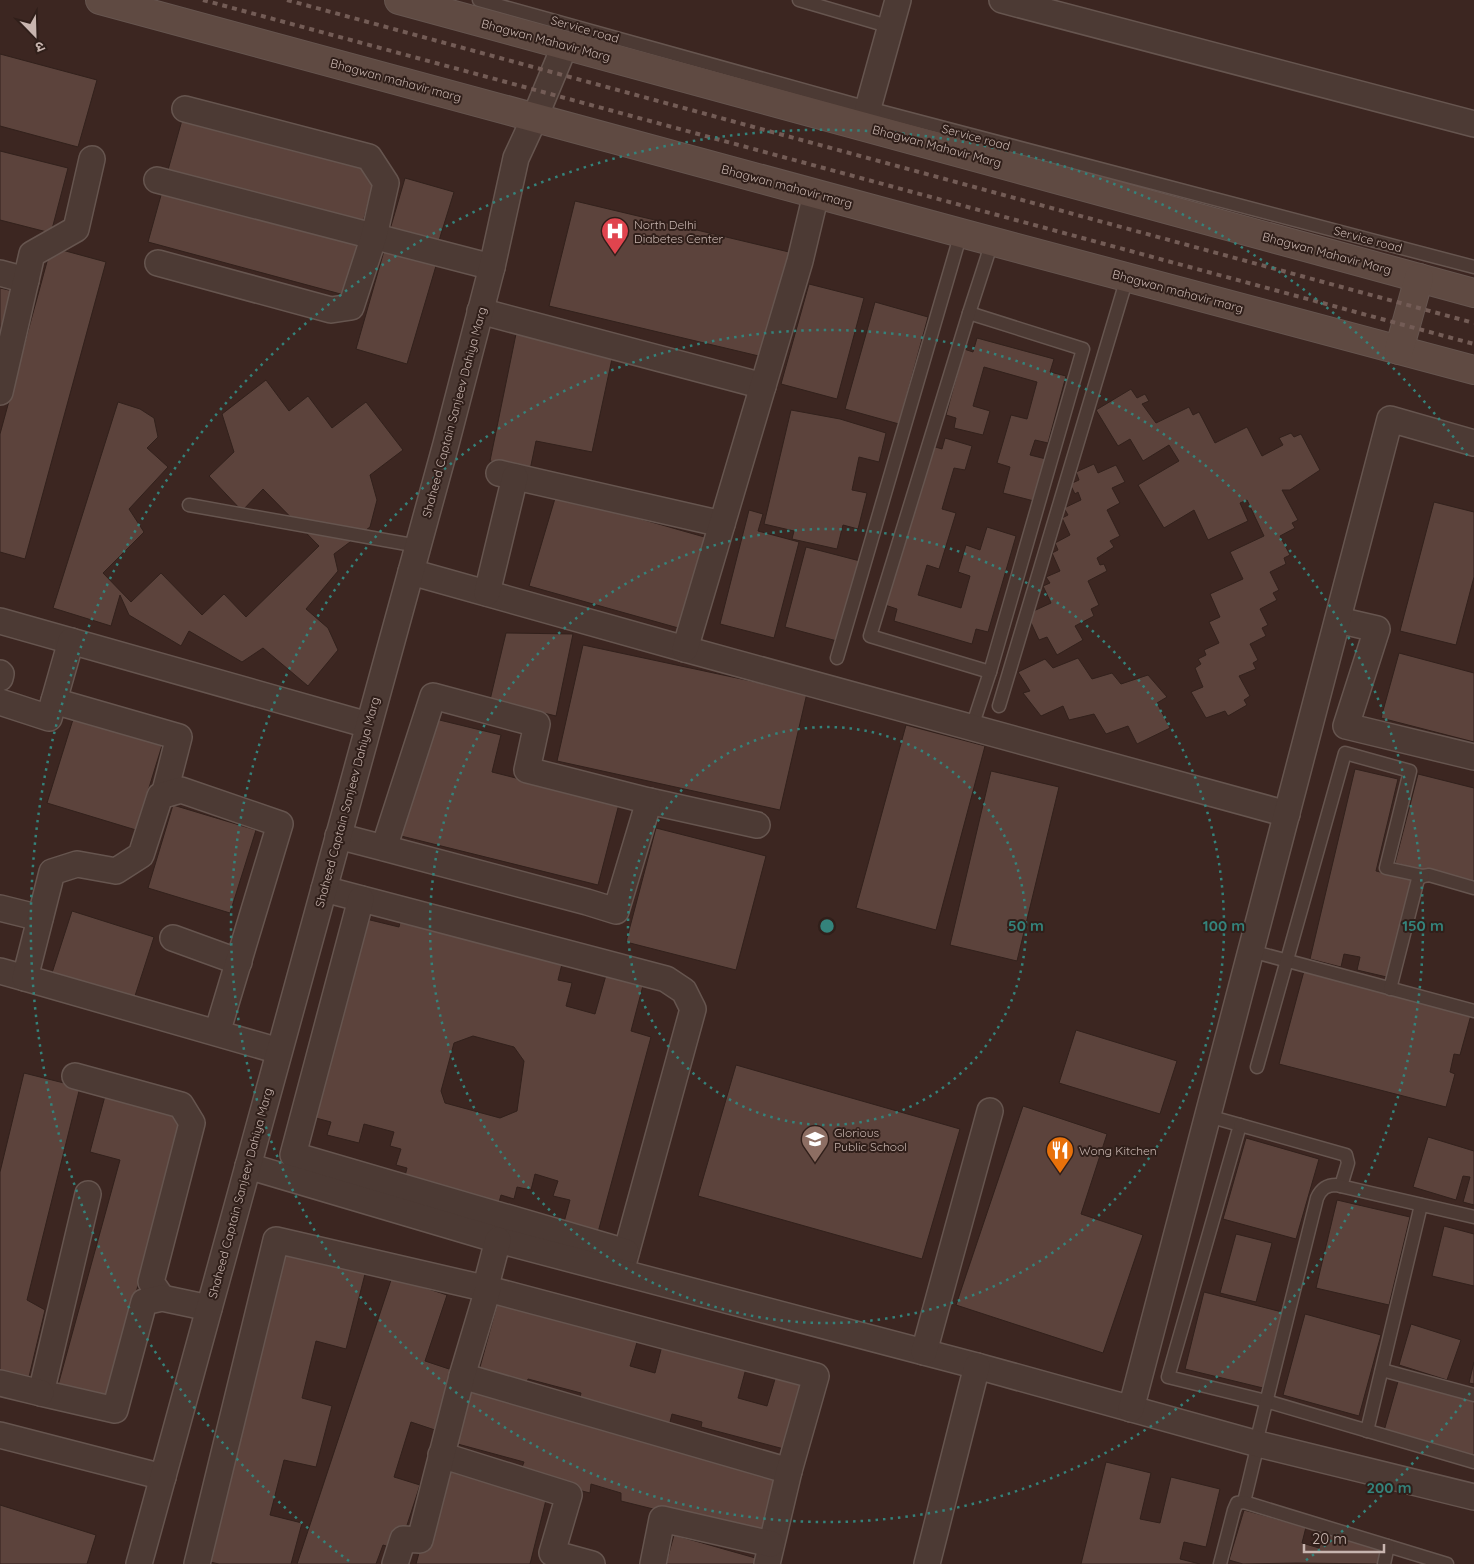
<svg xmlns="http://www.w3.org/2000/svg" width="1474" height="1564" viewBox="0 0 1474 1564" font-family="Quicksand,'Noto Sans Devanagari',sans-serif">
<rect width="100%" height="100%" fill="#3c2621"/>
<g fill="#5c433c" stroke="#32211c" fill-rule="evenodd">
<polygon points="0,54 97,80 78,147 0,126"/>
<polygon points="182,120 377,172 363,222 168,170"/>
<polygon points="0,151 68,168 51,233 0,220"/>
<polygon points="405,178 454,192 437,247 389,233"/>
<polygon points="163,188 362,242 348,296 148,242"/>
<polygon points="575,201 789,252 763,357 549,306"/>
<polygon points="386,244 438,259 407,364 356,349"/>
<polygon points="51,247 106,262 25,559 0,552 0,434"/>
<polygon points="809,284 864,298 837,399 781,384"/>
<polygon points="0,288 13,291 0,345"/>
<polygon points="875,302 928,317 899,424 845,409"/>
<polygon points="516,334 613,354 592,452 536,441 530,470 490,461"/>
<polygon points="977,338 1054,359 1050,372 1066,376 1048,443 1035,440 1030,455 1046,459 1034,501 1003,493 1010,467 997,463 1011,415 1027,419 1037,382 984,367 973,406 990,411 983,435 954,428 956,418 946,415 964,349 973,352"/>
<polygon points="266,380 289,411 308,396 332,428 366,402 403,450 370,475 377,500 370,527 334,554 338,571 306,609 328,628 338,650 308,686 263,648 242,662 189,631 181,646 129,615 120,595 111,626 53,608 118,402 140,409 154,418 158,437 147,448 168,467 129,509 144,532 103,573 131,602 161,573 202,615 224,594 246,617 319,546 263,489 242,511 209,476 234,452 222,414"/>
<polygon points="1131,389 1137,398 1145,394 1149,401 1142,404 1156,423 1189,407 1193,415 1199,412 1215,443 1247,427 1262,456 1283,445 1279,438 1291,433 1294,437 1301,434 1320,470 1290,490 1282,490 1298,520 1292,523 1295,528 1280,536 1290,555 1284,558 1286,564 1270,572 1279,590 1273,593 1277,600 1260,609 1268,625 1262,628 1266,636 1250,644 1258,660 1253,663 1256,669 1239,676 1250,696 1244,700 1247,705 1228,716 1225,711 1206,718 1191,692 1203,687 1195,668 1201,664 1198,659 1206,655 1204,650 1219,643 1209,622 1220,617 1210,594 1243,579 1230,552 1264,536 1247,500 1240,503 1248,521 1208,540 1194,510 1164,528 1138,485 1179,461 1169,445 1143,461 1130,439 1118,446 1096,410"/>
<polygon points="791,410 840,419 886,433 879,462 859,457 852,490 867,493 858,529 843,525 837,549 792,539 794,531 764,524"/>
<polygon points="945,438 972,446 965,470 954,468 942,509 956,513 939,569 927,565 918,595 961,608 970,576 958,572 966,545 980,550 987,527 1016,536 988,632 976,629 972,644 894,621 897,609 885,605 932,446 942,449"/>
<polygon points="1094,464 1098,473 1116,465 1125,482 1112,488 1120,503 1107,510 1120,536 1110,541 1114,547 1097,558 1100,565 1104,564 1107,571 1088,581 1099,605 1091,609 1094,616 1075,626 1083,640 1057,655 1047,637 1039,640 1027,614 1051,603 1043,586 1050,583 1046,577 1060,571 1052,553 1058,550 1055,543 1070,535 1062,518 1068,515 1064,508 1081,500 1078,492 1075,494 1070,484 1079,480 1076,472"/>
<polygon points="556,495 708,538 682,629 529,586"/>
<polygon points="1434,502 1474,512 1474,577 1456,645 1400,631"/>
<polygon points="749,510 763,514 758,531 799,542 774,638 720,624"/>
<polygon points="806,547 860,561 837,641 785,627"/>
<polygon points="506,633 573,634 556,716 490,700"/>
<polygon points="583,645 807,693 780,810 557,761"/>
<polygon points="1399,653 1474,673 1474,742 1381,718"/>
<polygon points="1078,658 1092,679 1112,673 1121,684 1148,675 1167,697 1157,703 1170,728 1137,744 1128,726 1106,734 1094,714 1069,720 1063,706 1041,716 1023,693 1030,691 1018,672 1045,659 1053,668"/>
<polygon points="75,713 164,739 136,830 47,803"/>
<polygon points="427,717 501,735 492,772 619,804 598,885 397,835"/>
<polygon points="906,725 985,746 936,930 856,908"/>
<polygon points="1355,769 1398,779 1376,871 1414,880 1391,978 1357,970 1360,957 1344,954 1341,967 1310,959"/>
<polygon points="991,771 1059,787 1017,961 950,945"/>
<polygon points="1418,774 1474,788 1474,883 1395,863"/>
<polygon points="173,805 256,830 230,913 148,888"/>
<polygon points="656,828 766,856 736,970 626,942"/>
<polygon points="72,911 154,937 134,999 52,973"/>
<path d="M 402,913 L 564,956 L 558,980 L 572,983 L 566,1006 L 595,1014 L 608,968 L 645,978 L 631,1031 L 651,1037 L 597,1236 L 563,1226 L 570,1200 L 553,1196 L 558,1181 L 535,1174 L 531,1190 L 517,1187 L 514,1199 L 501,1195 L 497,1210 L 403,1184 L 407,1168 L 396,1165 L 401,1149 L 390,1146 L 394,1132 L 364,1124 L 359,1143 L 327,1135 L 331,1122 L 312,1117 L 366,919 L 399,927 ZM 473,1036 L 514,1047 L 524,1061 L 517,1111 L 500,1118 L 445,1103 L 441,1091 L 454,1043 Z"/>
<polygon points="1304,971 1471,1015 1460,1055 1454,1054 1450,1072 1455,1074 1446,1107 1279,1064"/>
<polygon points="1076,1030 1177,1061 1160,1114 1059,1083"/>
<polygon points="736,1065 960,1129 922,1259 698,1196"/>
<polygon points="24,1073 80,1087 27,1300 45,1310 28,1381 0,1374 0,1172"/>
<polygon points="105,1096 184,1118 106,1402 57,1389 120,1160 90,1152"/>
<polygon points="1023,1106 1107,1134 1081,1214 1143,1235 1103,1353 956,1305"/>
<polygon points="1428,1137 1474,1151 1474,1205 1463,1202 1470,1177 1463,1176 1456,1200 1413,1187"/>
<polygon points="1246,1138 1319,1159 1296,1239 1223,1219"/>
<polygon points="1337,1200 1410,1217 1389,1305 1316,1288"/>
<polygon points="1444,1226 1474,1234 1474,1286 1432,1276"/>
<polygon points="1236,1234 1272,1243 1256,1302 1220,1293"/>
<polygon points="280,1249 366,1270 346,1349 316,1341 302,1398 332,1406 316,1467 284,1460 270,1515 302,1523 291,1564 219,1564 201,1560"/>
<polygon points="392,1277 447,1295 425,1361 458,1372 438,1431 411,1422 394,1477 420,1485 399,1550 383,1545 376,1564 297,1564"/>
<polygon points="1204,1292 1282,1312 1263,1388 1185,1369"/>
<polygon points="500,1294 640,1332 630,1366 655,1373 664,1338 748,1361 738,1398 767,1406 778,1369 804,1376 784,1449 701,1427 702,1422 672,1414 669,1426 579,1402 581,1393 528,1379 525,1391 477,1378"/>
<polygon points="1305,1314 1381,1335 1359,1416 1283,1395"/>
<polygon points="1411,1324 1461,1340 1447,1380 1399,1365"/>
<polygon points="1474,1362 1474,1384 1469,1383"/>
<polygon points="1399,1378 1474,1398 1474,1456 1384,1431"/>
<polygon points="471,1384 780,1469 762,1536 621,1501 621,1493 591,1484 590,1493 519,1475 524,1462 454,1443"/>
<polygon points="1106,1462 1151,1473 1140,1519 1160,1523 1171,1477 1220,1489 1206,1547 1184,1542 1180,1559 1200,1564 1081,1564"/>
<polygon points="447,1467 548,1492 530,1564 416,1564 426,1527"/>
<polygon points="0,1505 96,1535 87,1564 0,1564"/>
<polygon points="1244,1510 1306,1527 1302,1543 1319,1548 1323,1532 1385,1550 1380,1564 1297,1563 1243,1564 1229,1560"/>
<polygon points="674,1535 759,1559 758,1564 666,1564"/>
</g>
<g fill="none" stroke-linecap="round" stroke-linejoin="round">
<g stroke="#66554f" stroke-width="15">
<g id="lane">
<polyline points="479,0 868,108 1474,267"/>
<polyline points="799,0 891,27"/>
<polyline points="969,313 1083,349 990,672 972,727"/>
<polyline points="189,505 418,546"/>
<polyline points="837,658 961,233"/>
<polyline points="990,672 870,636 969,313 992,242"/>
<polyline points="999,706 1127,278"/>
<polyline points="1251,951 1474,1011"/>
<polyline points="1390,989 1418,879 1423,876 1429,875 1474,888"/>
<polyline points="1257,1067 1345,753 1410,771 1386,868 1423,876"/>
<polyline points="1208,1116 1240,1125 1168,1377 1266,1401 1474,1462"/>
<polyline points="1240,1125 1346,1155 1348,1163 1341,1186"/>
<polyline points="1382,1370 1474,1395"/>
<polyline points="1367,1431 1421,1205"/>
<path d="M 1256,1443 L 1317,1198 C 1321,1189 1326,1185 1336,1185 L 1474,1217"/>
<polyline points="1244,1502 1258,1444"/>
<polyline points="1220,1564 1234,1510 1237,1503 1244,1502 1447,1564"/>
<polyline points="1384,1564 1388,1546"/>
</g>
</g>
<g stroke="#66554f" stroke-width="28">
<g id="street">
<polyline points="1002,0 1474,124"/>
<polyline points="863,126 898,0"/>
<polyline points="157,180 492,267"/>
<polyline points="158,263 331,310 351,307 374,236 386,183 369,157 185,109"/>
<polyline points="0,273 26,280"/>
<polyline points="480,311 763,386"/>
<polyline points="0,392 32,254 76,229 92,159"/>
<polyline points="499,473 722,524"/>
<polyline points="411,572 685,649 1287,814"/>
<polyline points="487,593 515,477"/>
<polyline points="1338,620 1377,629 1346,726 1474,757"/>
<polyline points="0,621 368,725"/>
<polyline points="685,649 800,261 816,194"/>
<polyline points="0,673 1,674 0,678"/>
<polyline points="54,701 179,737 164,795"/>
<polyline points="0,702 49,718 71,641"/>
<polyline points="649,801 757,825"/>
<polyline points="338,836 384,848 587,902 616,911 649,801 527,770 537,724 433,696 384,848"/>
<polyline points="324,889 666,979 684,991 693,1009 621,1272"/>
<polyline points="361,899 293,1155 626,1252"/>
<polyline points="0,908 40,918"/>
<polyline points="173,938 239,962"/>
<polyline points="0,971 25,978"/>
<polyline points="217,1033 280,824 181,790 160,796 141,855 116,871 77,864 52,872 25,978 279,1051"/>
<polyline points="75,1076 181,1105 192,1123 151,1282 162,1298"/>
<polyline points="248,1166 498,1240 977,1366 1258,1444 1474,1497"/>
<polyline points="88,1194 41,1393 115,1410 144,1302 162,1298 209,1308"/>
<polyline points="924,1352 990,1111"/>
<polyline points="462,1376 789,1471"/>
<polyline points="0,1383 41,1393"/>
<polyline points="1131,1409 1390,419 1474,443"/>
<polyline points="0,1435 163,1477"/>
<polyline points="441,1455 569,1495 552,1553 592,1564"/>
<polyline points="139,1564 446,444 492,267 516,158 535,117 565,45"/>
<polyline points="197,1564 276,1240 488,1289 816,1376 789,1471 767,1564"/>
<polyline points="395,1564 403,1539 420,1540 462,1376 488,1289 488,1278 498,1240"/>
<polyline points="653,1564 662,1519 771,1544"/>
<polyline points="927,1564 977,1366"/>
</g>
</g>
<g stroke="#66554f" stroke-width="30">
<g id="secondary">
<polyline points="100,0 961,233 1474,370"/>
<polyline points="399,0 1474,293"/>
<polyline points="1399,350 1419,278"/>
</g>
</g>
<use href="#lane" stroke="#4c3a34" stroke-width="12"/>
<use href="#street" stroke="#4c3a34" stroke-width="25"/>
<use href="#secondary" stroke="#5f4a42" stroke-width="28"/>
<g stroke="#735c56" stroke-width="4" stroke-dasharray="5 5" stroke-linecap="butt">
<polyline points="203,0 1474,344"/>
<polyline points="287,0 1474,323"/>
</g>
</g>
<g fill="none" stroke="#34837b" stroke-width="2.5" stroke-dasharray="2.5 5">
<circle cx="827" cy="926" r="199"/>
<circle cx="827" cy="926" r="397"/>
<circle cx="827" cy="926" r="596"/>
<path d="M1470 1393A795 795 0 0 1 1305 1561M349 1561A795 795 0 1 1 1470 459"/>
</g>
<defs>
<g id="hospital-pin" transform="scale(1.4375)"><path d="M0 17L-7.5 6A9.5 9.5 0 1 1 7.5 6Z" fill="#e0444e" stroke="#301f1a"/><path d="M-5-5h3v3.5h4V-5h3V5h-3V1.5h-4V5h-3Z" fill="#fff"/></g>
<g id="school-pin" transform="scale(1.4375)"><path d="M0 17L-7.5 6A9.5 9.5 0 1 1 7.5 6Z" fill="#8d6e63" stroke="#301f1a"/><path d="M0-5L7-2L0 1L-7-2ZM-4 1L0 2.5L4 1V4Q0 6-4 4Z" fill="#fff"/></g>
<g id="restaurant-pin" transform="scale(1.4375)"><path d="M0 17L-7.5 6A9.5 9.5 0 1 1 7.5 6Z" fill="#e8710a" stroke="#301f1a"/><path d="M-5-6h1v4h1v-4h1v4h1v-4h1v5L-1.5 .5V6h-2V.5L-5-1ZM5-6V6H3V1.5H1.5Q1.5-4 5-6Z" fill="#fff"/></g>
</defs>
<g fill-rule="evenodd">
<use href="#hospital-pin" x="615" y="231"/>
<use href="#school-pin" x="815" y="1139"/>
<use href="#restaurant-pin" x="1060" y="1150"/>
</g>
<g text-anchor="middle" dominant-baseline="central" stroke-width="4" stroke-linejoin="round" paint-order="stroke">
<g font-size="12" fill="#c8b5af" stroke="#301f1a">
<text transform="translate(585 29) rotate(16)">Service road</text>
<text transform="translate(546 40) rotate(15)">Bhagwan Mahavir Marg</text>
<text transform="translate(396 80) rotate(15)">Bhagwan mahavir marg</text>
<text transform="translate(976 137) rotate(15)">Service road</text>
<text transform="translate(937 146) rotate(15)">Bhagwan Mahavir Marg</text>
<text transform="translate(787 186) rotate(15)">Bhagwan mahavir marg</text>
<text transform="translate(1368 239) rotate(15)">Service road</text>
<text transform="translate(1327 253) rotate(15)">Bhagwan Mahavir Marg</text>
<text transform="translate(1178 291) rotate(15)">Bhagwan mahavir marg</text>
<text transform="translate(454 412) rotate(-75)">Shaheed Captain Sanjeev Dahiya Marg</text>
<text transform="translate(347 802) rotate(-75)">Shaheed Captain Sanjeev Dahiya Marg</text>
<text transform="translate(240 1193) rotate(-75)">Shaheed Captain Sanjeev Dahiya Marg</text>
</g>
<g font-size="12" fill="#c8b5af" stroke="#301f1a" text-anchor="start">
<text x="634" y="224">North Delhi<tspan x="634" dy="14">Diabetes Center</tspan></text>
<text x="834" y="1132">Glorious<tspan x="834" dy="14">Public School</tspan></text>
<text x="1079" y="1150">Wong Kitchen</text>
</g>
</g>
<circle cx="827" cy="926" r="8" fill="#34837b" stroke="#301f1a" stroke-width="2.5"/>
<g font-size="15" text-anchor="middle" font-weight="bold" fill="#34837b" stroke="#301f1a" stroke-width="4" stroke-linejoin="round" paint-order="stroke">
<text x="1026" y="931">50 m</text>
<text x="1224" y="931">100 m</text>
<text x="1423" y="931">150 m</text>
<text x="1389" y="1493">200 m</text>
</g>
<g transform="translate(35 35) rotate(157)" stroke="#301f1a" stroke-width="4" paint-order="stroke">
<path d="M0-4L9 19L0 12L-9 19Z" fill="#c8b5af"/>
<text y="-8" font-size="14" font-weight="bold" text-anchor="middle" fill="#c8b5af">उ</text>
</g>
<path d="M1304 1544v8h80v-8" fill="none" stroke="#c8b5af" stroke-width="2.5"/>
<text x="1312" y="1544" font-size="15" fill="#c8b5af" stroke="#301f1a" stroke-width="4" paint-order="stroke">20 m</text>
</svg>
